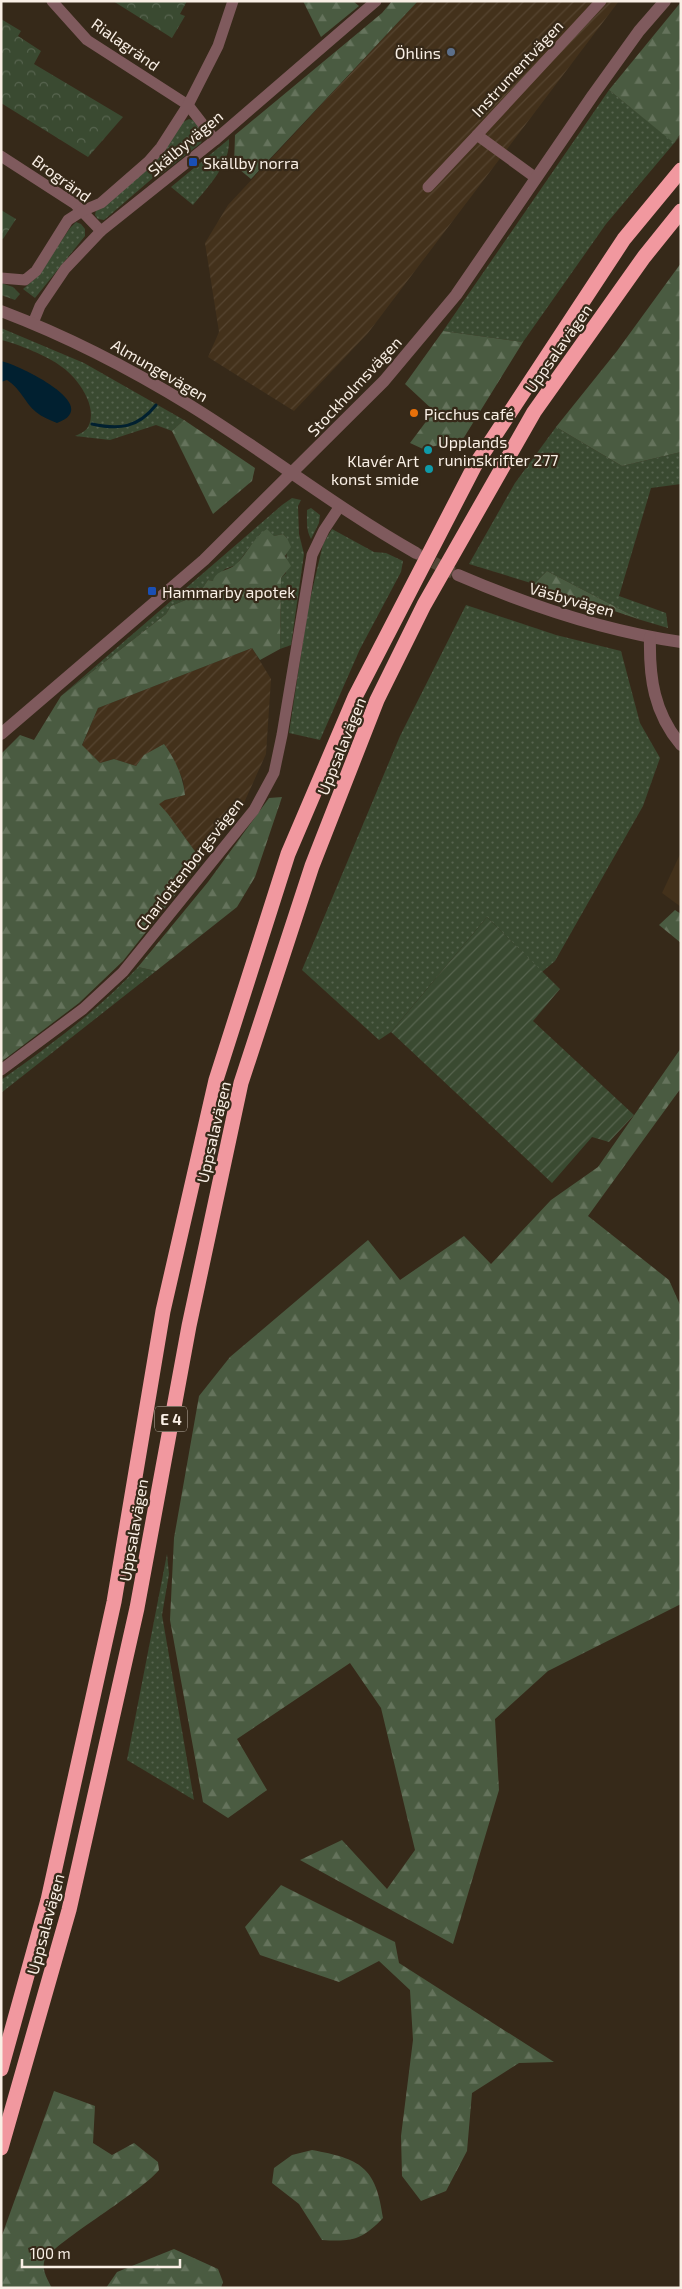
<svg xmlns="http://www.w3.org/2000/svg" width="682" height="2289" viewBox="0 0 682 2289" font-family="'Exo 2',sans-serif">
<defs>
<pattern id="industrial-furrows" width="10" height="10" patternUnits="userSpaceOnUse" patternTransform="scale(1.25)"><rect width="10" height="10" fill="#43311b"/><path d="M-1 1l2-2M0 10L10 0M9 11l2-2" fill="none" stroke="#564531"/></pattern>
<pattern id="grass-dots" width="8" height="8" patternUnits="userSpaceOnUse" patternTransform="scale(1.25)"><rect width="8" height="8" fill="#3a4a31"/><path d="M2 2h.1M6 6h.1" fill="none" stroke="#57644f" stroke-width="1.8" stroke-linecap="round"/></pattern>
<pattern id="forest-firs" width="22" height="20" patternUnits="userSpaceOnUse" patternTransform="scale(1.25)"><rect width="22" height="20" fill="#4a5b41"/><path d="M5 1l3.5 6h-7zM16 11l3.5 6h-7z" fill="#65735c"/></pattern>
<pattern id="park-crowns" width="20" height="18" patternUnits="userSpaceOnUse" patternTransform="scale(1.25)"><rect width="20" height="18" fill="#3a4a31"/><path d="M2 6a3 3 0 1 1 6 0M12 15a3 3 0 1 1 6 0" fill="none" stroke="#57644f"/></pattern>
<pattern id="garden-furrows" width="10" height="10" patternUnits="userSpaceOnUse" patternTransform="scale(1.25)"><rect width="10" height="10" fill="#3a4a31"/><path d="M-1 1l2-2M0 10L10 0M9 11l2-2" fill="none" stroke="#57644f"/></pattern>
</defs>
<rect width="100%" height="100%" fill="#362919"/>
<polygon fill="#43311b" points="681,852 681,907 662,893"/>
<g fill="url(#industrial-furrows)">
<polygon points="418,1 619,1 368,333 294,411 208,357 219,332 205,243 228,205"/>
<polygon points="252,648 271,679 266,754 243,805 202,861 168,814 158,804 165,800 185,795 183,780 171,754 144,755 136,766 114,759 100,763 82,746 98,708"/>
</g>
<g fill="url(#grass-dots)">
<polygon points="609,90 674,142 681,135 606,224 523,342 443,331"/>
<polygon points="189,119 195,121 203,134 201,143 160,175 152,164 181,123"/>
<path d="M 229,139 C 231,163 208,187 193,205 L 171,187 Z"/>
<polygon points="148,169 154,177 104,220 98,219 95,215 96,210"/>
<polygon points="76,222 81,224 85,229 85,236 35,298 23,289 37,277 70,228"/>
<path d="M 1,328 L 84,363 L 184,420 L 172,431 L 156,425 L 110,440 L 75,436 C 79,434 85,432 88,427 C 99,408 78,378 62,367 C 48,356 18,344 1,340 Z"/>
<polygon points="556,427 622,466 681,452 681,484 651,488 619,596 666,613 668,628 641,620 547,571 534,584 469,564 515,483"/>
<polygon points="292,498 301,500 298,506 299,534 304,554 291,645 280,649 281,578 286,573 287,538 283,534 274,536 260,534 236,565 225,569 213,581 208,580 198,595 171,606 166,614 61,696 282,505"/>
<path d="M 311,508 L 320,515 L 319,523 L 311,539 C 306,530 307,521 307,510 Z"/>
<polygon points="332,529 374,552 386,553 403,561 401,572 360,649 320,740 289,733 308,608 323,544"/>
<polygon points="466,605 556,635 621,651 640,723 660,758 643,806 555,961 542,972 487,917 391,1032 379,1040 302,970 400,736"/>
<path d="M 138,967 L 156,971 L 1,1093 L 1,1080 C 49,1046 99,1010 138,967 Z"/>
<polygon points="167,1554 169,1574 162,1615 194,1800 127,1760"/>
</g>
<g fill="url(#forest-firs)">
<polygon points="303,1 353,1 359,6 321,37"/>
<polygon points="392,1 418,1 251,179 234,165 235,135 382,13"/>
<polygon points="681,2 681,133 674,143 609,90"/>
<polygon points="681,263 681,452 622,466 556,427 617,351"/>
<polygon points="443,331 523,342 463,439 423,449 410,443 434,411 405,384"/>
<polygon points="184,420 255,468 252,481 213,514 172,431"/>
<path d="M 267,529 L 274,536 L 283,534 L 287,538 L 291,547 L 285,556 L 291,566 L 281,578 L 280,649 L 260,660 L 252,648 L 98,708 L 82,745 L 100,763 L 114,759 L 136,766 L 144,755 L 164,744 C 175,759 183,776 185,795 L 165,800 L 159,804 L 168,814 L 202,861 L 123,961 L 79,1003 L 1,1062 L 1,754 L 20,735 L 34,740 L 61,696 L 166,614 L 171,606 L 198,595 L 208,580 L 213,581 C 216,570 228,571 235,565 C 247,555 253,537 267,529 Z"/>
<polygon points="547,571 641,620 534,584"/>
<polygon points="282,797 255,877 237,907 156,971 138,967 208,882 269,798"/>
<polygon points="675,910 681,914 681,943 659,925"/>
<polygon points="681,1048 681,1088 588,1216 669,1280 681,1307 681,1604 548,1671 495,1719 499,1790 453,1944 300,1860 342,1840 387,1889 415,1850 381,1708 350,1663 237,1739 267,1790 228,1818 203,1802 170,1620 174,1538 199,1396 230,1357 368,1240 400,1280 464,1236 491,1264 551,1200 598,1167"/>
<polygon points="281,1885 395,1942 399,1963 554,2062 519,2063 472,2093 467,2151 446,2191 421,2201 402,2176 401,2136 413,2040 410,1990 379,1961 339,1982 260,1955 245,1927"/>
<path d="M 54,2091 L 95,2106 L 93,2143 L 112,2155 L 134,2143 L 158,2162 L 159,2170 C 139,2194 49,2245 44,2262 C 42,2270 48,2281 52,2288 L 1,2288 L 1,2238 Z"/>
<path d="M 312,2150 C 360,2159 376,2166 383,2218 C 362,2240 352,2242 322,2240 L 299,2204 L 272,2183 L 274,2168 L 292,2155 Z"/>
<polygon points="174,2249 218,2269 223,2282 221,2288 106,2288 117,2272"/>
</g>
<g fill="url(#park-crowns)">
<polygon points="113,1 187,1 180,14 185,16 172,38"/>
<polygon points="1,19 21,31 18,36 41,51 34,64 123,117 88,157 1,103"/>
<polygon points="1,210 16,219 3,239 1,238"/>
<polygon points="1,283 13,287 20,294 15,300 1,295"/>
</g>
<polygon fill="url(#garden-furrows)" points="487,917 560,989 533,1021 634,1115 609,1142 592,1137 552,1183 391,1032"/>
<path fill="#012030" d="M 1,361 C 19,365 105,406 57,423 C 50,420 42,417 36,412 C 24,402 22,390 7,380 L 1,382 Z"/>
<g fill="none" stroke-linecap="round" stroke-linejoin="round">
<path stroke="#012030" stroke-width="3" d="M 92,424 C 119,430 138,428 156,405"/>
<polyline stroke="#534738" stroke-width="12" stroke-dasharray="12 6" stroke-linecap="butt" points="418,554 453,573"/>
<g stroke="#7f5a5d" stroke-width="11">
<polyline points="52,1 87,40 188,105 215,140"/>
<polyline points="1,156 75,204 101,231"/>
<polyline points="536,178 477,135 601,1"/>
<polyline points="428,187 477,135"/>
<polyline points="1,278 25,280 36,271 68,220 82,211 101,203 148,162 161,147 188,105 218,46 233,1"/>
<polyline points="33,323 40,306 65,269 101,231 215,140 376,1"/>
<polyline points="1,1070 83,1009 123,972 254,810 274,773 282,735 312,555 324,530 340,506"/>
</g>
<g stroke="#7f5a5d" stroke-width="12">
<path d="M 1,311 C 67,336 131,369 191,406 C 267,453 338,509 416,553"/>
<path d="M 458,575 C 530,606 603,631 681,642"/>
<path d="M 650,637 C 649,678 654,713 681,745"/>
<polyline points="1,734 204,560 384,381 456,295 593,95 639,31 665,1"/>
</g>
<g stroke="#f1989f" stroke-width="15">
<polyline points="1,2069 48,1900 114,1602 163,1311 216,1080 288,854 355,697 474,467 624,239 681,170"/>
<polyline points="1,2148 69,1910 137,1608 189,1326 241,1083 312,866 377,700 424,605 534,412 644,257 681,211"/>
</g>
</g>
<circle fill="#5c6f8a" stroke="#362919" stroke-width="2" cx="451" cy="52" r="5"/>
<g fill="#1a4fb4" stroke="#362919" stroke-width="2">
<rect x="188" y="157" width="10" height="10" rx="2.5"/>
<rect x="147" y="586" width="10" height="10" rx="2.5"/>
</g>
<circle fill="#e8710a" stroke="#362919" stroke-width="2" cx="414" cy="413" r="5"/>
<g fill="#0f9aa8" stroke="#362919" stroke-width="2">
<circle cx="428" cy="450" r="5"/>
<circle cx="429" cy="469" r="5"/>
</g>
<g text-anchor="middle" dominant-baseline="central" stroke-width="4.5" stroke-linejoin="round" paint-order="stroke">
<rect fill="#362919" stroke="#beb4a8" stroke-width="1" x="155" y="1406.5" width="32" height="25" rx="4"/>
<g font-size="15" font-weight="bold" fill="#f9efe5">
<text x="171" y="1419">E 4</text>
</g>
<g font-size="16" fill="#f9efe5" stroke="#362919">
<text transform="translate(126 44) rotate(35)">Rialagränd</text>
<text transform="translate(517 68) rotate(-47)">Instrumentvägen</text>
<text transform="translate(185 143) rotate(-40)">Skälbyvägen</text>
<text transform="translate(62 178) rotate(36)">Brogränd</text>
<text transform="translate(558 348) rotate(-55)">Uppsalavägen</text>
<text transform="translate(160 370) rotate(30)">Almungevägen</text>
<text transform="translate(354 386) rotate(-47)">Stockholmsvägen</text>
<text transform="translate(572 599) rotate(16)">Väsbyvägen</text>
<text transform="translate(341 746) rotate(-68)">Uppsalavägen</text>
<text transform="translate(189 864) rotate(-52)">Charlottenborgsvägen</text>
<text transform="translate(213 1132) rotate(-77)">Uppsalavägen</text>
<text transform="translate(133 1530) rotate(-80)">Uppsalavägen</text>
<text transform="translate(45 1924) rotate(-75)">Uppsalavägen</text>
</g>
<g font-size="16" fill="#f9efe5" stroke="#362919" text-anchor="start">
<text x="441" y="52" text-anchor="end">Öhlins</text>
<text x="203" y="162">Skällby norra</text>
<text x="424" y="413">Picchus café</text>
<text x="438" y="441">Upplands<tspan x="438" dy="18">runinskrifter 277</tspan></text>
<text x="419" y="460" text-anchor="end">Klavér Art<tspan x="419" dy="18">konst smide</tspan></text>
<text x="162" y="591">Hammarby apotek</text>
</g>
</g>
<rect width="682" height="2289" fill="none" stroke="#f9efe5" stroke-width="5"/>
<path d="M22 2259v8h158v-8" fill="none" stroke="#f9efe5" stroke-width="2.5"/>
<text x="30" y="2259" font-size="15" fill="#f9efe5" stroke="#362919" stroke-width="4" paint-order="stroke">100 m</text>
</svg>
